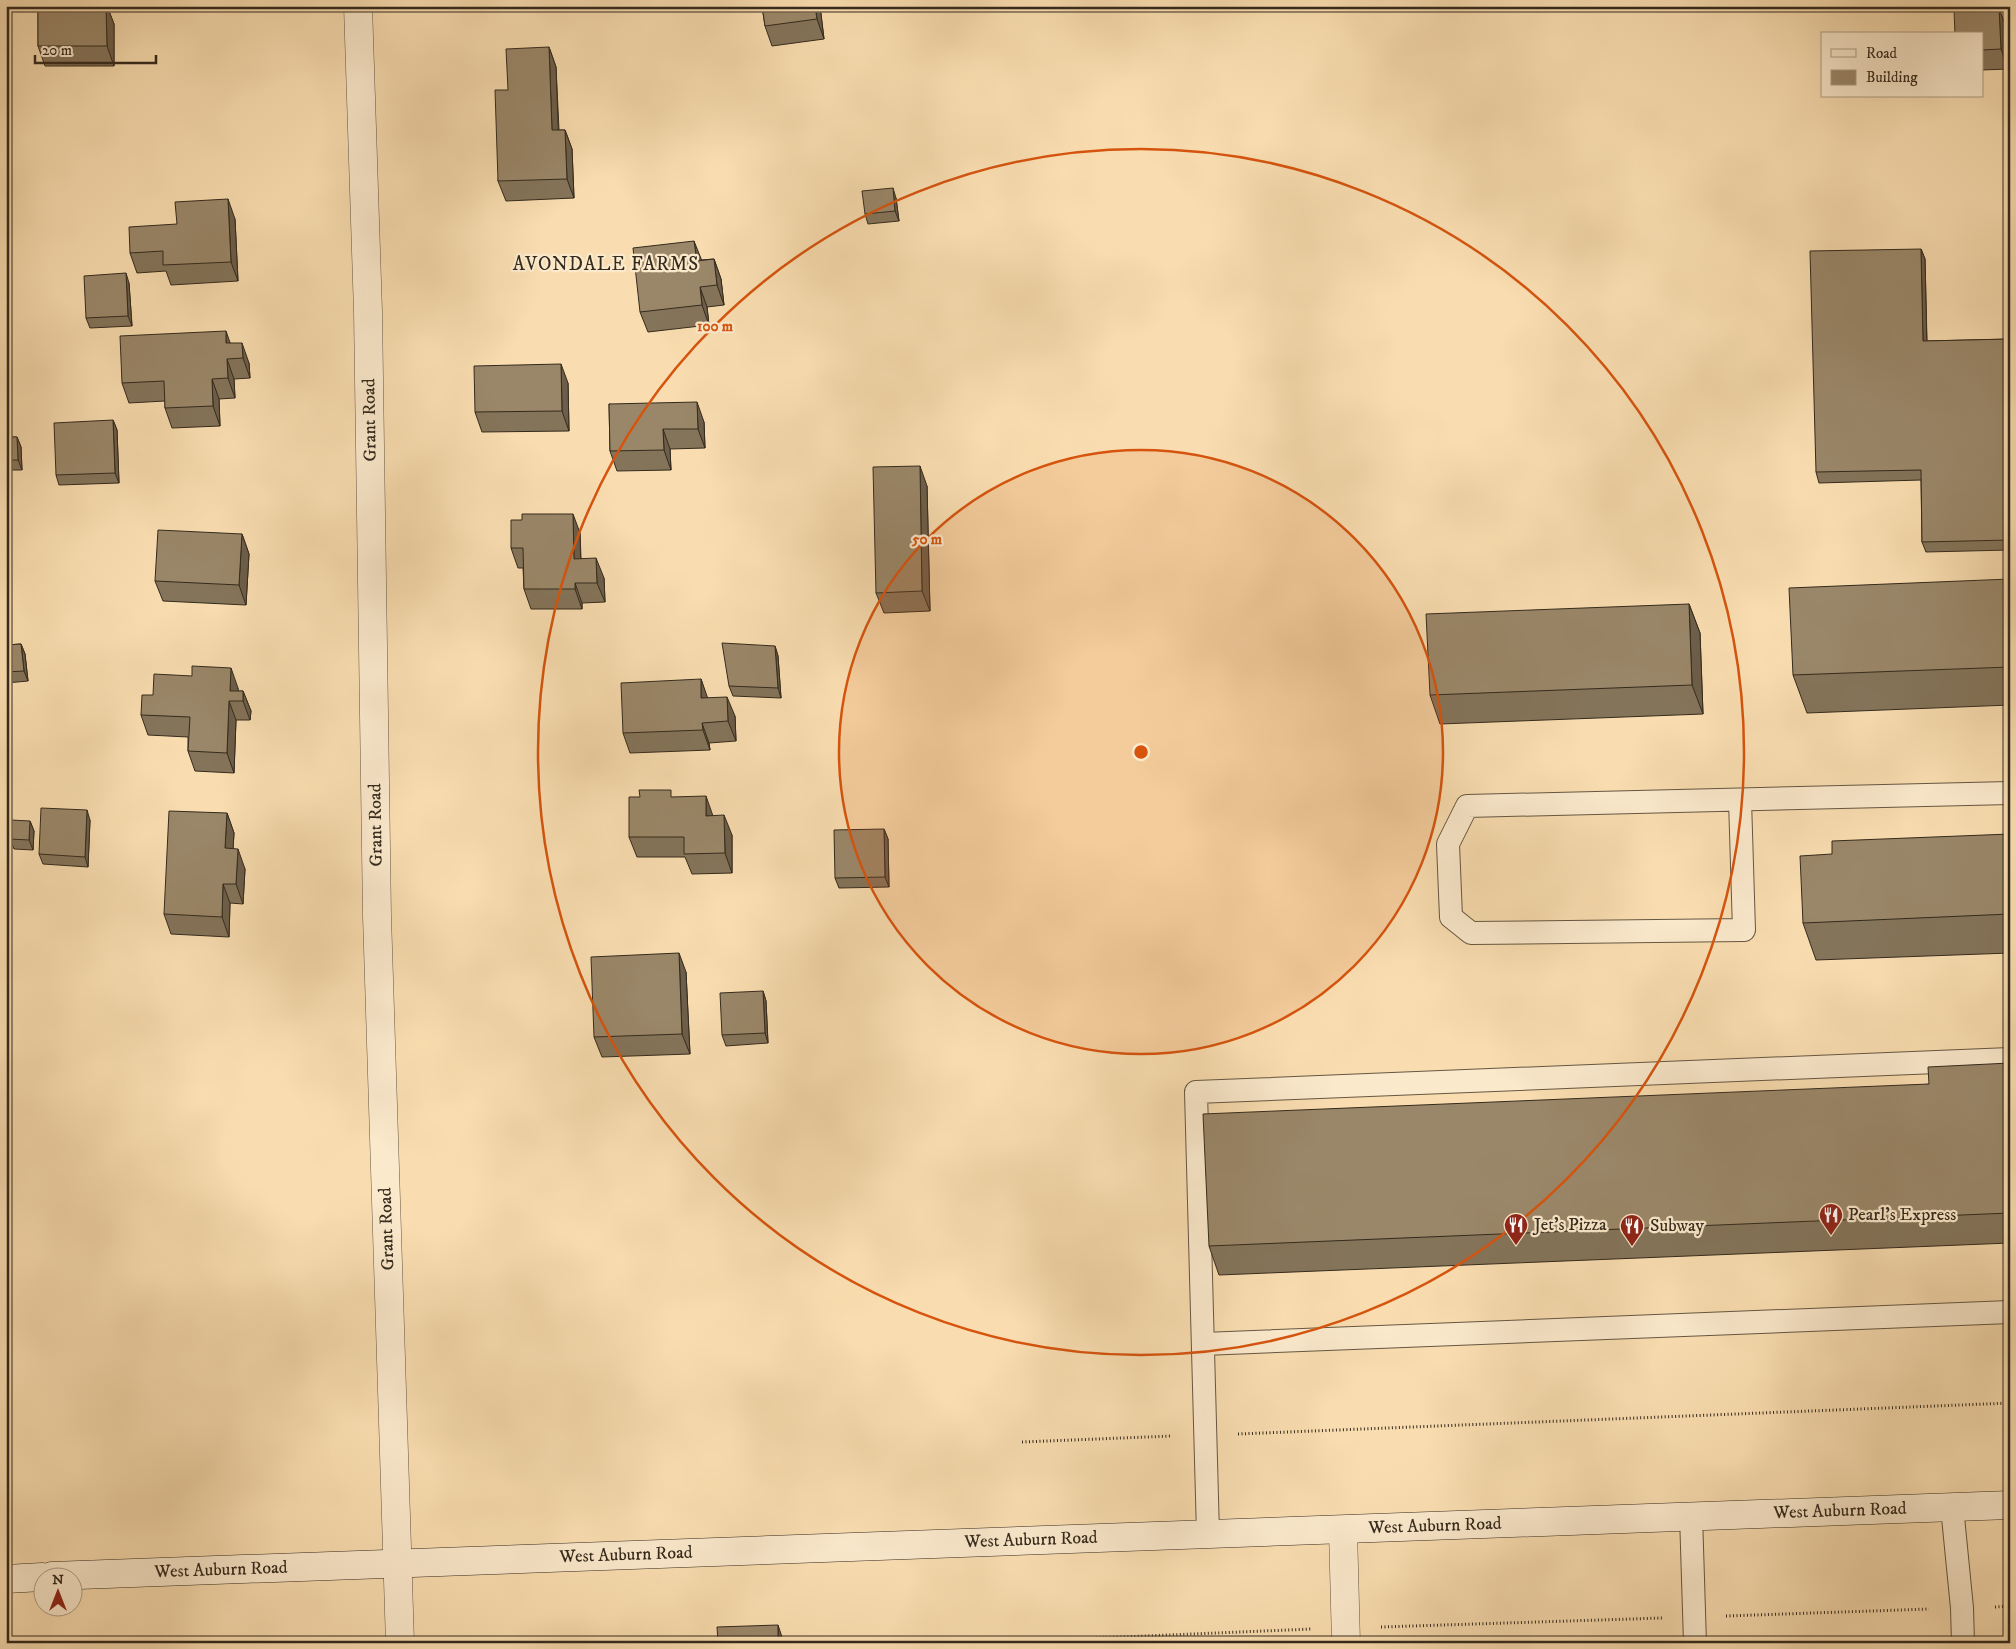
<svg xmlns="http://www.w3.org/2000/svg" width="2016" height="1649" viewBox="0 0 2016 1649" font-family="'IM FELL DW Pica',serif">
<rect width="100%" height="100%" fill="#f9ddb0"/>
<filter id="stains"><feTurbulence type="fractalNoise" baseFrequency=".004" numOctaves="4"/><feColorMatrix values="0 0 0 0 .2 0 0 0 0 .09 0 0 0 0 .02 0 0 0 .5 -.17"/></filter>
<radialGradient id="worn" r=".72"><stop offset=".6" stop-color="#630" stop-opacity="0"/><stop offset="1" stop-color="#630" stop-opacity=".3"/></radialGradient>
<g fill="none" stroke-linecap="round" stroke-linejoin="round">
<g stroke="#655742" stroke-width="24">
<g id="service">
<polyline points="1740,800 1744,930 1471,933 1451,917 1448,844 1467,806 2010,793"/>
<polyline points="1203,1344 2010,1312"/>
<polyline points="1952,1507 1962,1608 1963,1643"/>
<polyline points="1691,1515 1695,1643"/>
<polyline points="1208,1534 1196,1092 2010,1059"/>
</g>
</g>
<g stroke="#655742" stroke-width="29">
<g id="minor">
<polyline points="358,6 368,312 377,916 400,1643"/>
<polyline points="1343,1530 1346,1643"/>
</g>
</g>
<g stroke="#342a1d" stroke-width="29">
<g id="secondary">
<polyline points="52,1576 2010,1505"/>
<polyline points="6,1579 42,1577"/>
</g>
</g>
<g stroke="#342a1d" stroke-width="3" stroke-dasharray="1 2.5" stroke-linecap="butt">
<polyline points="1238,1434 2010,1403"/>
<polyline points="1022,1442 1172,1436"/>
<polyline points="1995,1607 2010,1606"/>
<polyline points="1726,1616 1929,1609"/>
<polyline points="1381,1627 1662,1618"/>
<polyline points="977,1643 1312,1629"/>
</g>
<use href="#service" stroke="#fbe9cc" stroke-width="22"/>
<use href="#minor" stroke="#fbe9cc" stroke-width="28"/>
<use href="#secondary" stroke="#fbe9cc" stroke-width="28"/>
</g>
<g fill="#84745a" stroke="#342a1d">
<polygon points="38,6 107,6 114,24 114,66 45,66 38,46"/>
<polygon points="762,6 820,6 824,39 772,46 765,26"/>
<polygon points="1999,8 2006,28 2008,69 1982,70 1982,34"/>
<polygon points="549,47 556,67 559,130 565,130 572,149 574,198 506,201 498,181 508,90"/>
<polygon points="896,198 899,221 868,224 865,214"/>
<polygon points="235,219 238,281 171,285 166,271 137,273 130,253 177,224"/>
<polygon points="1921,249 1925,259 1927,341 2010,339 2010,550 1926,552 1922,542 1921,480 1819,483 1816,472"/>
<polygon points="714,259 721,279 724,305 707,307 709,325 648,332 640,312 701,260"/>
<polygon points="129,283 132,326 90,328 86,318"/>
<polygon points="230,343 249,363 250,378 234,379 235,398 219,399 220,426 172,428 165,408 165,401 129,403 122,383"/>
<polygon points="568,383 569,431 482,432 475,412"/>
<polygon points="609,404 704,422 705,448 670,449 671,470 617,471 610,451"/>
<polygon points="113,420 117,430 119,483 59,485 56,475"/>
<polygon points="6,437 17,437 21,447 22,470 6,470"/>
<polygon points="927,486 930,611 884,613 876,593"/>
<polygon points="580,533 581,558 604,578 605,602 582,603 582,609 531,609 524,589 523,568 518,568 511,548"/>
<polygon points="242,534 249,554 246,605 163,601 155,581"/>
<polygon points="2010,579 2010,705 1807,713 1793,675"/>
<polygon points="1689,604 1700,633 1703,714 1440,724 1430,695"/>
<polygon points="21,644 25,654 28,681 6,683 6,645"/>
<polygon points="775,646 778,656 781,698 733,696 729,686"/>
<polygon points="701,679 707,698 735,716 736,741 709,743 710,750 630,753 623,733"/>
<polygon points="238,688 238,691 243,691 251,711 250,720 236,720 234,773 195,771 188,751 188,737 148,735 141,715 153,695"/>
<polygon points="673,797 713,816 732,835 732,873 692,874 685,857 637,857 629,837"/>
<polygon points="227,813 234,833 233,848 245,869 243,904 230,903 229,937 171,934 164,914"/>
<polygon points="90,820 88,867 43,864 39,854"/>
<polygon points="30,821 34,831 33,850 14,849 10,839"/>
<polygon points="884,829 888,839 889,887 839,888 835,878"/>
<polygon points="2010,834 2010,953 1816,960 1803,923 1832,854"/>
<polygon points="686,972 690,1054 602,1057 594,1037"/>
<polygon points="763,991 766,1001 768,1043 726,1046 722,1035"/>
<polygon points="2010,1063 2010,1243 1219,1275 1209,1246 1929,1084"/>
</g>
<g fill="#6c5e4a" stroke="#342a1d">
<polygon points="106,6 107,6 114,24 114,66 107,46"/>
<polygon points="815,6 820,6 824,39 817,19"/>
<polygon points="1999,8 2006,28 2008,69 2001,49"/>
<polygon points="549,47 556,67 559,149 552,130"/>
<polygon points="565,130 572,149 574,198 567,179"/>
<polygon points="893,188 896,198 899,221 895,211"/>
<polygon points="228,199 235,219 238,281 231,262"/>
<polygon points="694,241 702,261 697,261"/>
<polygon points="1921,249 1925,259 1927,351 1923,341"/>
<polygon points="714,259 721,279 724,305 717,285"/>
<polygon points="126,273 129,283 132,326 128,316"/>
<polygon points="700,287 707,307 709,325 702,305"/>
<polygon points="226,331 233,351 226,343"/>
<polygon points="242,343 249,363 250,378 243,358"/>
<polygon points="227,359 234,379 235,398 228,378"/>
<polygon points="561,364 568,383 569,431 562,411"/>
<polygon points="212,379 219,399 220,426 213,406"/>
<polygon points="697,402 704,422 705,448 698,429"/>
<polygon points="113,420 117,430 119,483 115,473"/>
<polygon points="663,429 670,449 671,470 664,450"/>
<polygon points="17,437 21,447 22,470 18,460"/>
<polygon points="920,466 927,486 930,611 922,591"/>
<polygon points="573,514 580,533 581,578 574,559"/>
<polygon points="242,534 249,554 246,605 239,585"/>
<polygon points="596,558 604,578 605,602 597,583"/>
<polygon points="575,583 582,603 582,609 575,589"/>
<polygon points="1689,604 1700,633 1703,714 1692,685"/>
<polygon points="21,644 25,654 28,681 24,671"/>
<polygon points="775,646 778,656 781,698 778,688"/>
<polygon points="231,668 238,688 238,701 230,691"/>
<polygon points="701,679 708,699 701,698"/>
<polygon points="243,691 251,711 250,720 243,701"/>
<polygon points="727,697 735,716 736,741 728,721"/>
<polygon points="229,701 236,720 234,773 227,753"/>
<polygon points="702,723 709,743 710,750 703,730"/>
<polygon points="706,796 713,816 706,816"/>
<polygon points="87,810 90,820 88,867 85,857"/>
<polygon points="227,813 234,833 232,868 225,848"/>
<polygon points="724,815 732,835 732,873 725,853"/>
<polygon points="30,821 34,831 33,850 29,840"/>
<polygon points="884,829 888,839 889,887 885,877"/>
<polygon points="238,849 245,869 243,904 236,884"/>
<polygon points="223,884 230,903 229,937 222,917"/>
<polygon points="679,953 686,972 690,1054 682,1034"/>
<polygon points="763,991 766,1001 768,1043 765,1033"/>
<polygon points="778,1625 784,1643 778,1643"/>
</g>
<g fill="#9a8769" stroke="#342a1d">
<polygon points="38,6 106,6 107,46 38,46"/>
<polygon points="762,6 815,6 817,19 765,26"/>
<polygon points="1999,8 2001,49 1982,50 1982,34 1955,34 1954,10"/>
<polygon points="549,47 552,130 565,130 567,179 498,181 495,90 508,90 506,49"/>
<polygon points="893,188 895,211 865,214 862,191"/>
<polygon points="228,199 231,262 163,265 163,251 130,253 129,227 177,224 175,202"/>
<polygon points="694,241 697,261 714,259 717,285 700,287 702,305 640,312 633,248"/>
<polygon points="1921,249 1923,341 2010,339 2010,540 1922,542 1921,470 1816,472 1810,251"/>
<polygon points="126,273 128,316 86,318 84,276"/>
<polygon points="226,331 226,343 242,343 243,358 227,359 228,378 212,379 213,406 165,408 164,381 122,383 120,336"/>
<polygon points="561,364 562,411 475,412 474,366"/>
<polygon points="697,402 698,429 663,429 664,450 610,451 609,404"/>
<polygon points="113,420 115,473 56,475 54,423"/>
<polygon points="6,437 17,437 18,460 6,460"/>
<polygon points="920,466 922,591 876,593 873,467"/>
<polygon points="522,514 573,514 574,559 596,558 597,583 575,583 575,589 524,589 523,548 511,548 511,520 522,520"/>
<polygon points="158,530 242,534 239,585 155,581"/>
<polygon points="2010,579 2010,667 1793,675 1789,588"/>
<polygon points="1689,604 1692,685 1430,695 1426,614"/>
<polygon points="722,643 775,646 778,688 729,686"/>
<polygon points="21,644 24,671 6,672 6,645"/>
<polygon points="192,666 231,668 230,691 243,691 243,701 229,701 227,753 188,751 190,717 141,715 142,695 153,695 154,674 192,676"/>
<polygon points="701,679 701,698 727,697 728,721 702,723 703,730 623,733 621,683"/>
<polygon points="639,790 671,790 671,797 706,796 706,816 724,815 725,853 684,854 684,837 629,837 629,797 640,797"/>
<polygon points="41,808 87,810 85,857 39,854"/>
<polygon points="169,811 227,813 225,848 238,849 236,884 223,884 222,917 164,914"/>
<polygon points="11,820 30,821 29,840 10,839"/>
<polygon points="884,829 885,877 835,878 834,830"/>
<polygon points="2010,834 2010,914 1803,923 1800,856 1832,854 1832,841"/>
<polygon points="679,953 682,1034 594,1037 591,957"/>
<polygon points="763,991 765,1033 722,1035 720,993"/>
<polygon points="2010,1063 2010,1213 1209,1246 1203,1114 1929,1084 1928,1067"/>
<polygon points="778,1625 778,1643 718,1643 717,1627"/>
<polygon points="1192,1640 1192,1643 1136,1643 1136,1642"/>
<polygon points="2010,1641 2010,1643 1957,1642"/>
</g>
<circle cx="1141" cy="752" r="302" fill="#d6540e" fill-opacity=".12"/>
<g fill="none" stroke="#d6540e" stroke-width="2.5">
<circle cx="1141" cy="752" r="302"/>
<circle cx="1141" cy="752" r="603"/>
</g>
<defs>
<g id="restaurant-pin" transform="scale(1.25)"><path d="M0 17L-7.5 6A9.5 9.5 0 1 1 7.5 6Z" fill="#8f2418" stroke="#fbe9cc"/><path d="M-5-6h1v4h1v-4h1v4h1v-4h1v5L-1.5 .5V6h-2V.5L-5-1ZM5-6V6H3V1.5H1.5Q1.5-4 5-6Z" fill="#fff"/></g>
</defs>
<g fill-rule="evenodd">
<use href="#restaurant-pin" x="1831" y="1215"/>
<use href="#restaurant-pin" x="1516" y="1225"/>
<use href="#restaurant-pin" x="1632" y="1226"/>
</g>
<g text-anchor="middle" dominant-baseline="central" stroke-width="4.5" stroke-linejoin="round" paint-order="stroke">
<g font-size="18" fill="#342a1d" stroke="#fbe9cc">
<text transform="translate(370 420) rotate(-91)">Grant Road</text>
<text transform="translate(376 825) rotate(-91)">Grant Road</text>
<text transform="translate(387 1229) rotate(-92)">Grant Road</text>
<text transform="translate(1840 1511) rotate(-2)">West Auburn Road</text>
<text transform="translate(1435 1526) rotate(-2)">West Auburn Road</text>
<text transform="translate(1031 1540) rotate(-2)">West Auburn Road</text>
<text transform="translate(626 1555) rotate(-2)">West Auburn Road</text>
<text transform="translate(221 1570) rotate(-2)">West Auburn Road</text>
</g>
<g font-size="18" fill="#342a1d" stroke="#fbe9cc" text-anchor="start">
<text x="1848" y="1215">Pearl's Express</text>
<text x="1534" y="1225">Jet's Pizza</text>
<text x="1650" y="1226">Subway</text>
</g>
<g font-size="19" letter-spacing="1" fill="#342a1d" stroke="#fbe9cc">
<text x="606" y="264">AVONDALE FARMS</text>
</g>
</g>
<circle cx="1141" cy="752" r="8" fill="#d6540e" stroke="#fbe9cc" stroke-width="2.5"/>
<g font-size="15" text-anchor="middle" font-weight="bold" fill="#d6540e" stroke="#fbe9cc" stroke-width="4.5" stroke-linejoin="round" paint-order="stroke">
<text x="715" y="331">100 m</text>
<text x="927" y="544">50 m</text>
</g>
<rect width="2016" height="1649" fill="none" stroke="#f9ddb0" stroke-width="25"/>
<rect x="8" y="8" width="2001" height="1634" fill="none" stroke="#342a1d" stroke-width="2.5"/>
<rect x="12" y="12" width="1991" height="1624" fill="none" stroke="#342a1d"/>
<rect x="1821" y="32" width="162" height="65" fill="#fbe9cc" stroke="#ab9d86"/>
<rect x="1831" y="49" width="25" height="8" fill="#fbe9cc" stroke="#ab9d86"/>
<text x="1866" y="58" font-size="15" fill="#342a1d">Road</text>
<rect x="1831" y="70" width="25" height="15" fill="#9a8769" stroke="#ab9d86"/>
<text x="1866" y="82" font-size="15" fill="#342a1d">Building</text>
<g transform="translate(58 1592)"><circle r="24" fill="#fbe9cc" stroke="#ab9d86"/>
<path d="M0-4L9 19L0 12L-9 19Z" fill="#8f2418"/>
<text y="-8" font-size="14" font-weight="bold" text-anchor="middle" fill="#342a1d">N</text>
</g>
<path d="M35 55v8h121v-8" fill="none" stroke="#342a1d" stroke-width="2.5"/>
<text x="42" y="55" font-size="15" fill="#342a1d" stroke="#fbe9cc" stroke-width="4" paint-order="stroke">20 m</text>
<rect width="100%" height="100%" filter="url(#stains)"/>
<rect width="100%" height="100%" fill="url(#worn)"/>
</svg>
